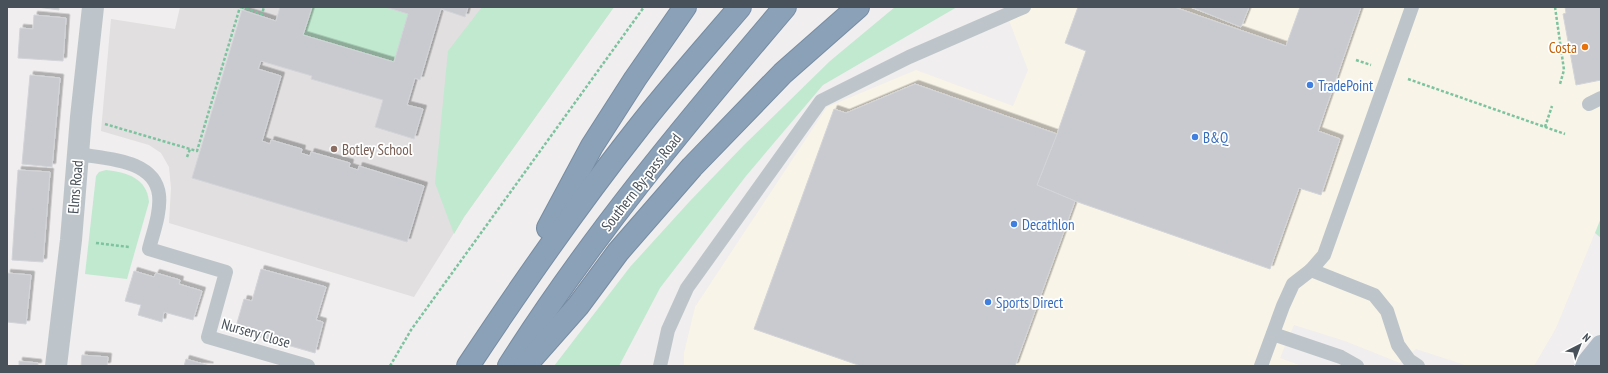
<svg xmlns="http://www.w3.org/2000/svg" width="1608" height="373" viewBox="0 0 1608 373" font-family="'PT Sans Narrow',sans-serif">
<defs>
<filter id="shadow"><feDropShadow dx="3.5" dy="-3.5" stdDeviation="0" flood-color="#0004"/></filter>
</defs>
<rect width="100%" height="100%" fill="#f0eeee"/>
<polygon fill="#f9f4e8" points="1004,7 1601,7 1601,218 1556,328 1534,366 1468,366 1416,349 1400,363 1345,341 1294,325 1280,358 1302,366 684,366 684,353 695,307 827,107 916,70 1013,106 1028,70"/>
<polygon fill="#e1dfdf" points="180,7 614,7 464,217 414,297 169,223 171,188 169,167 161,153 149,145 101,131 111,19 175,29"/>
<g fill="#c0e9cf">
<polygon points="312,7 385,7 408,14 394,62 303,35"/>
<polygon points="482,7 614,7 464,217 454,234 435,183 448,51"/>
<polygon points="895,7 957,7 823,85 746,176 660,288 619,366 554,366 630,267 690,201 744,145 830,61"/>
<path d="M 106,170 C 126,172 147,178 149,202 L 127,279 L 85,274 L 96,176 L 99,172 Z"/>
<polygon points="1601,218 1601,238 1595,233"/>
</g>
<g fill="#c9cad0" stroke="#d2d4d8" filter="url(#shadow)">
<polygon points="37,7 59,7 59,10"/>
<polygon points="280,7 312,7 303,35 394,62 408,14 385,7 468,7 465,17 441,9 420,80 415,78 407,105 423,109 414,139 375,127 383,100 311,79 312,76 261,61 258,69 281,76 262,141 270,144 271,140 302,149 301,153 310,156 311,152 350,163 349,167 358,170 359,166 424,186 407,242 192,178 242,10 276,21"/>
<polygon points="1078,7 1174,7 1286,46 1300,7 1361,7 1318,131 1340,139 1321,195 1299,188 1270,269 1075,201 1037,185 1057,134 1086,51 1065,43"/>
<polygon points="1191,7 1249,7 1241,27"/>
<polygon points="1565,7 1601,7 1601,80 1576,85 1563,14 1566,13"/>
<polygon points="34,15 66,18 63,61 18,58 20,28 33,29"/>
<polygon points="30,75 60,78 52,167 22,164"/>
<polygon points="915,84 1057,134 1037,185 1075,201 1015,366 861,366 754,329 834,109 846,113"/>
<polygon points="18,170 50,172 43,262 12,260"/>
<polygon points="261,269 326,287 316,320 323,322 315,353 235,330 244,299 252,301"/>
<polygon points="134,271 154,277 156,273 180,280 179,284 202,291 193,320 164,312 162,322 138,315 141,305 125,301"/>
<polygon points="7,273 31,275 26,324 7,322"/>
<polygon points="82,355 108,357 107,366 81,366"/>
<polygon points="186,359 210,366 184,366"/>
<polygon points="19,361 38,363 38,366 19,366"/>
</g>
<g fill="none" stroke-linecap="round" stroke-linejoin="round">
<g stroke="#768ca3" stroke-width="24">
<g id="highway">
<polyline points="548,228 592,146 635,79 685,7"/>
<path d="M 468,366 C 521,286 576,207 635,132 C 668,89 705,48 740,7"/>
<path d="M 509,366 C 590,238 687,122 785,7"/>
<polyline points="525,366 578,306 618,252 692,167 783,73 858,7"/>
</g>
</g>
<g stroke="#7cc39f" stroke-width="2.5" stroke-dasharray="3 2" stroke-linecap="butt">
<polyline points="241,7 262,14 264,7"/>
<polyline points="1555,7 1564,70 1560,84"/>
<polyline points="1356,60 1371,65"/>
<polyline points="1408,79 1565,134"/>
<polyline points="105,124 190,149"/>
<polyline points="1545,127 1552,106"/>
<polyline points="187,157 190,149 197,151 240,7"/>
<polyline points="96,243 129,247"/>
<polyline points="390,366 411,330 644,7"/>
</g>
<g stroke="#bdc5cb" stroke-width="14">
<polyline points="1589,104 1601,98"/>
<path d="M 78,154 C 106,159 155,159 159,195 C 161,212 153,233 149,249 L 226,272 L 208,337 L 308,366"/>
<polyline points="1311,270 1374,295 1387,311 1398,345 1409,360 1418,366"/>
<polyline points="1273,334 1341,357 1357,366"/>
<polyline points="660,366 668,330 687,288 821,101 909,57 1024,7"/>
<polyline points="1261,366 1283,306 1293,284 1311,270 1324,255 1412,7"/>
</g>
<polyline stroke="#bdc5cb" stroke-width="22" points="56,366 71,240 81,117 93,7"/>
<polyline stroke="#b0bdc9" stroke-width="22" points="1585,366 1601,346"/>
<use href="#highway" stroke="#8ba1b7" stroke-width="22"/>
</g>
<circle fill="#e8710a" stroke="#fff" stroke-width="1.5" cx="1585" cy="47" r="4"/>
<g fill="#3f7fe0" stroke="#fff" stroke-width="1.5">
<circle cx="1310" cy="85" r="4"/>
<circle cx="1195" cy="137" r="4"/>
<circle cx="1014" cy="224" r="4"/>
<circle cx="988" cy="302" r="4"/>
</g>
<circle fill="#8d6e63" stroke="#fff" stroke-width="1.5" cx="334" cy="149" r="4"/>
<g text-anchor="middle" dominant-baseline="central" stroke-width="3.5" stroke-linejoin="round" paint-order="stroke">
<g font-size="15" fill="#c56008" stroke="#fff" text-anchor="end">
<text x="1577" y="47">Costa</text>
</g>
<g font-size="15" fill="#366cbe" stroke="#fff" text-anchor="start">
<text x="1318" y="85">TradePoint</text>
<text x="1203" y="137">B&amp;Q</text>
<text x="1022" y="224">Decathlon</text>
<text x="996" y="302">Sports Direct</text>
</g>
<g font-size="15" fill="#785e54" stroke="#fff" text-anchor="start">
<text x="342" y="149">Botley School</text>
</g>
<g font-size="15" fill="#485159" stroke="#fff">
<text transform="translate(641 182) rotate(-52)">Southern By-pass Road</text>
<text transform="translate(75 187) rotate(-85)">Elms Road</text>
<text transform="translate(256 333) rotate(16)">Nursery Close</text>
</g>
</g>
<rect width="1608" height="373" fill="none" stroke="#485159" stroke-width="16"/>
<g transform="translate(1580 345) rotate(42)" stroke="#ffffff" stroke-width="3" paint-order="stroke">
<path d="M0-3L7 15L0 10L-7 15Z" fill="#485159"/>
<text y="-6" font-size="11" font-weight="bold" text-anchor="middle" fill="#485159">N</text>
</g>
</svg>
